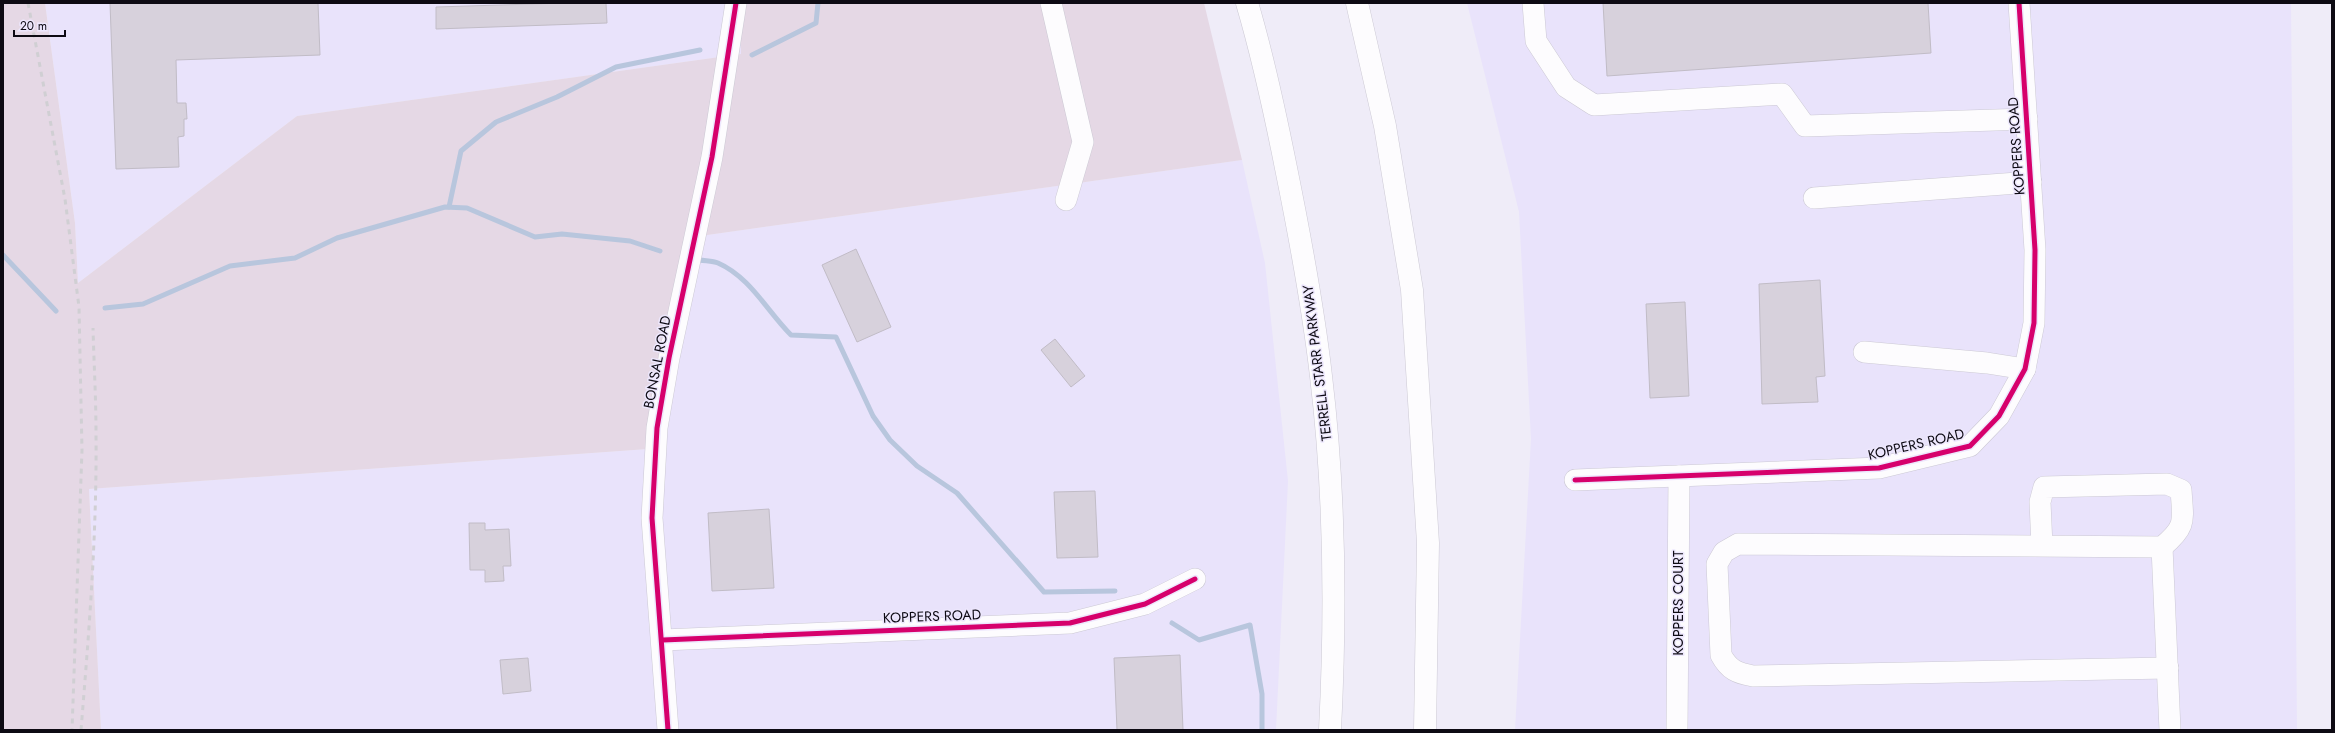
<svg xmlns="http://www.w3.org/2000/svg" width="2335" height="733" viewBox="0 0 2335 733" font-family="Jost,sans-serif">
<rect width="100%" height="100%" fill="#efecf8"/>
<g fill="#e9e3fb">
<polygon points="45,3 740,3 741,54 297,116 78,283 75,223"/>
<polygon points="1467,3 2291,3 2297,730 1515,730 1531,439 1519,212"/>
<polygon points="1242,160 1265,263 1288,481 1276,730 101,730 89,489 648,449 693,237"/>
</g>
<polygon fill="#e5d8e5" points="3,3 45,3 75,223 78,283 297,116 741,54 740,3 1204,3 1242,160 693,237 648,449 89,489 101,730 3,730"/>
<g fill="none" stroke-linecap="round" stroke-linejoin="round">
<g stroke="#b8c6dd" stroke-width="5">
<polyline points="752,55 816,23 818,3"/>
<polyline points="449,207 461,151 496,122 557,97 616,67 700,50"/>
<polyline points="3,255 56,311"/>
<path d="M 700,260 C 705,261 713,261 718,263 C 750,277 767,311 791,335 L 836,337 L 873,416 L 890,440 L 917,466 L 957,493 L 1044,592 L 1115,591"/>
<polyline points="105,308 143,304 230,266 295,258 337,238 445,207 467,208 535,237 562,234 630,241 660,251"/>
<polyline points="1172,623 1199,640 1250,625 1262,694 1262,730"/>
</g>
</g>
<g fill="#d7d1dc" stroke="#c1bcc6">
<polygon points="110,3 318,3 320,55 176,60 177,103 186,103 187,119 184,119 184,136 178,137 179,167 116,169"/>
<polygon points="564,3 606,3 607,23 436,29 436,7"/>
<polygon points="1603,3 1928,3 1931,53 1607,76"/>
<polygon points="856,249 891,327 857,342 822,265"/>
<polygon points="1820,280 1825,376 1816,377 1818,402 1762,404 1759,284"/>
<polygon points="1685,302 1689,396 1650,398 1646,304"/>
<polygon points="1055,339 1085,376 1071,387 1041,350"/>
<polygon points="1095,491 1098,557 1057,558 1054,492"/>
<polygon points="769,509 774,588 712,591 708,513"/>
<polygon points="469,523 485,523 485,530 509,529 511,566 503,566 504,581 485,582 485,570 470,570"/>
<polygon points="1180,655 1183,730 1117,730 1114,658"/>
<polygon points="528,658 531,691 503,694 500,660"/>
</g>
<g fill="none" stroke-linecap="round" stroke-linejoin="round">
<g stroke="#ccc9d4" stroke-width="22">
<g id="minor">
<polyline points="1051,3 1083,142 1066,200"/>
<polyline points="1533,3 1536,41 1566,87 1594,105 1782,94 1805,126 2027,119"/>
<polyline points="1814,198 2031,182"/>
<polyline points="1864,352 1987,363 2025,369"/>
<polyline points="1575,480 1879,468 1970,446 1999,416 2025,369 2034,323 2035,250 2019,3"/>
<path d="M 2042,546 L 2040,502 L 2044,487 L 2167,484 L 2181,490 C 2183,521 2187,526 2162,547 L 1738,544 L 1724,552 L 1717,564 L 1721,655 C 1729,670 1737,673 1753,676 L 2168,668"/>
<polyline points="2162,547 2170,730"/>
<polyline points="663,640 1070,623 1145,604 1195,579"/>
<polyline points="668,730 652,518 657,428 669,358 712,157 736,3"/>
<polyline points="1677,730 1679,476"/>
</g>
</g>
<g stroke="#ccc9d4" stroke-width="23">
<g id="highway">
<path d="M 1247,3 C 1263,57 1275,113 1286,168 C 1300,237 1313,306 1321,376 C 1335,492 1336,613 1330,730"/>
<polyline points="1357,3 1385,126 1412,290 1428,543 1425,730"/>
</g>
</g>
<use href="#minor" stroke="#fdfcfe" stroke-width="21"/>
<use href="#highway" stroke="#fdfcfe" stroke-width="22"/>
<g stroke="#d0cfd3" stroke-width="3" stroke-dasharray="5 5" stroke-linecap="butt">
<polyline points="28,3 65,199 79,307 82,450 72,730"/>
<path d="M 81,730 C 89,632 97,533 96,434 C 96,399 94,364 93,328"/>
</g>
<g stroke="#ede7fd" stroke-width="8">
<g id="cycleway">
<polyline points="1575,480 1879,468 1970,446 1999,416 2025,369 2034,323 2035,250 2019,3"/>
<polyline points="663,640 1070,623 1145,604 1195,579"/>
<polyline points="668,730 652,518 657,428 669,358 712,157 736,3"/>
</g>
</g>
<use href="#cycleway" stroke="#d6006c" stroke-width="5"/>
</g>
<g text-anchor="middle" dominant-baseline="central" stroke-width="3" stroke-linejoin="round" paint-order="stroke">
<g font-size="14" fill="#0d0a13" stroke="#ede7fd">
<text transform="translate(2016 146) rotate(-94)">KOPPERS ROAD</text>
<text transform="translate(657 362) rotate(-79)">BONSAL ROAD</text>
<text transform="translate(1317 363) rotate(-97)">TERRELL STARR PARKWAY</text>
<text transform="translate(1916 444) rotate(-13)">KOPPERS ROAD</text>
<text transform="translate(1678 603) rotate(-90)">KOPPERS COURT</text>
<text transform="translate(932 616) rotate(-2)">KOPPERS ROAD</text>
</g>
</g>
<rect width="2335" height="733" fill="none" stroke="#0d0a13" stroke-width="8"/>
<path d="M14 30v6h51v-6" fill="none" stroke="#0d0a13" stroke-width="2"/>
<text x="20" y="30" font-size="12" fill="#0d0a13" stroke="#ede7fd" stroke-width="3" paint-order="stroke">20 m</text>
</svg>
